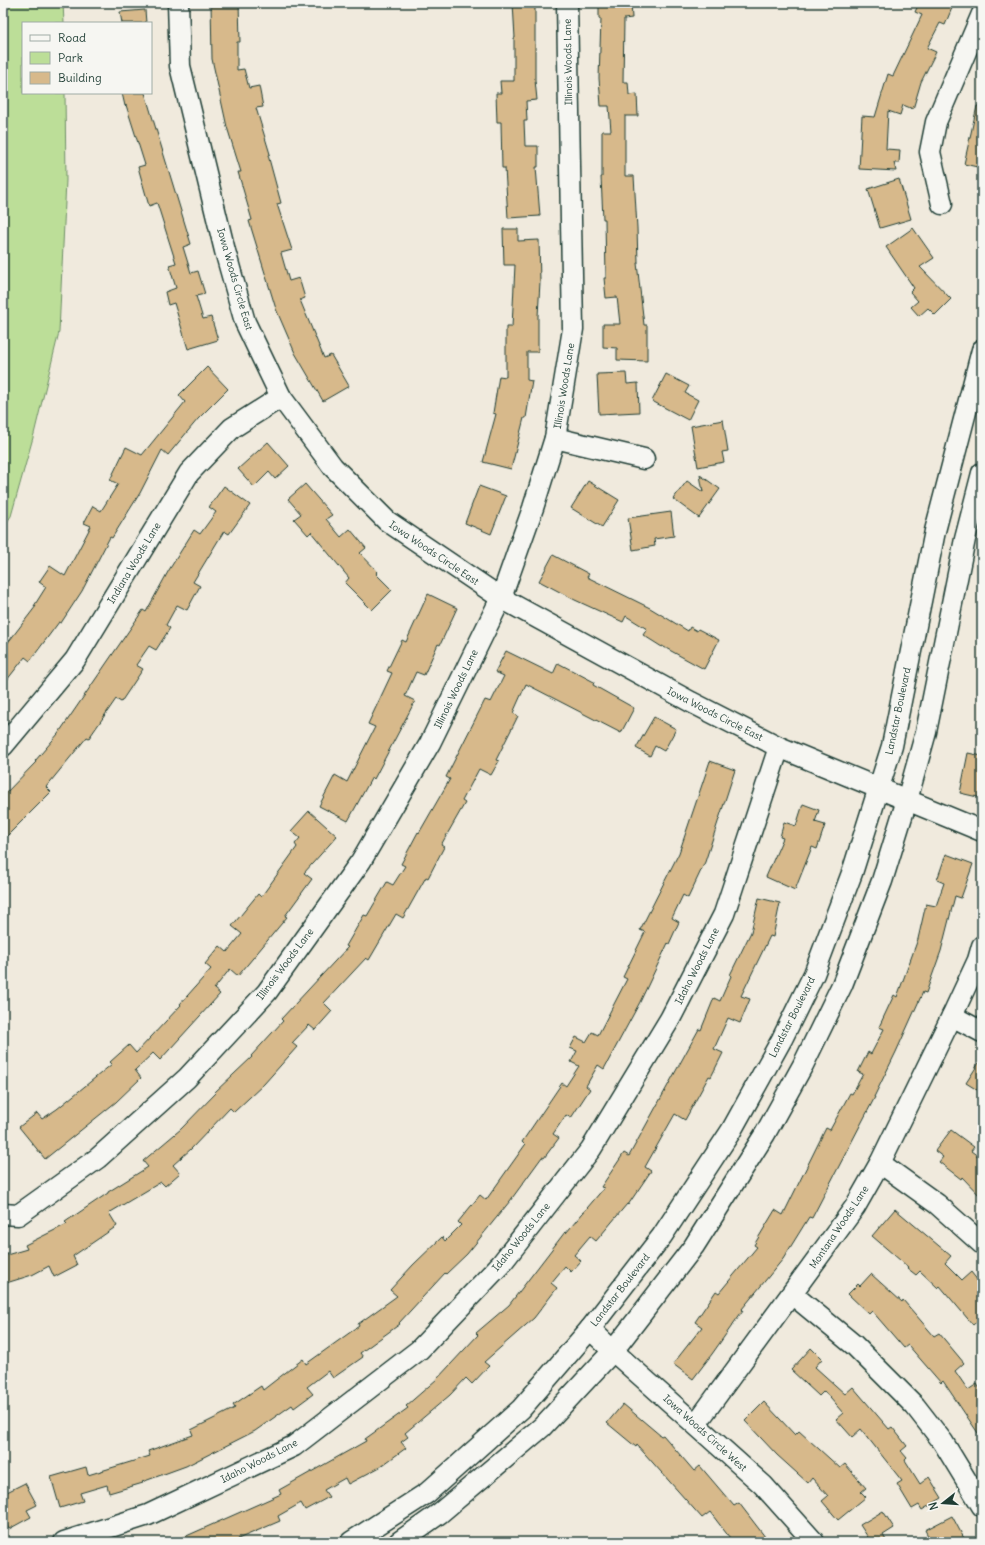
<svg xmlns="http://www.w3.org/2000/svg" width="985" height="1545" viewBox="0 0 985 1545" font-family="Delius,sans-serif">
<rect width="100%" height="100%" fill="#f0eadd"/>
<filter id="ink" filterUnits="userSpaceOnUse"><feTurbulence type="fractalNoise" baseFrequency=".025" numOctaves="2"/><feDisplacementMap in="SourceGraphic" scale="8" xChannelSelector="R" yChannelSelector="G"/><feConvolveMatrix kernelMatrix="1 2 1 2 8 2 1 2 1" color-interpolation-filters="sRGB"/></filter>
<g filter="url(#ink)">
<polygon fill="#bcde98" stroke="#6e8e66" points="3,3 63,3 64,23 23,23 23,93 65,93 66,180 59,332 34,434 11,516 3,528"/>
<g fill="#d7b98b" stroke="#1f3d34">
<polygon points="211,3 239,3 240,42 237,42 237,70 244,69 249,88 259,86 263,107 256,108 270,154 268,155 281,203 277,204 292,250 281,253 289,281 299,278 305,298 300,300 324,358 331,355 349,386 323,401 295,353 276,309 249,221 252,220 238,172 241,172 227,127 212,59"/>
<polygon points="513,3 535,3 535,80 537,100 526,101 527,121 524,121 525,146 538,146 538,167 536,167 540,216 508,218 505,168 502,168 501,122 497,122 496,93 501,93 500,81 514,81 514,38 515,38"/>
<polygon points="599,3 631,3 632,18 624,19 623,82 628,82 629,95 637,94 638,116 625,116 625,176 634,176 637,228 638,263 637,263 644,325 647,325 647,361 617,360 617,348 603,347 603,324 620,324 617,297 606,298 604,278 606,278 605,219 603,219 601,177 602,177 602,131 611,131 609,106 601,106 599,78 601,19 599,19"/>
<polygon points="919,3 954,3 945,25 940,23 927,48 936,52 921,82 913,109 903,105 900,115 888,111 886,149 900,150 899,163 894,163 896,171 859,169 862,116 875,117 888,74 893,76 922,15 915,12"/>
<polygon points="145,10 146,23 122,23 120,12"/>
<polygon points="122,93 145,93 191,244 183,247 191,273 198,271 205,294 196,296 203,319 211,317 218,340 188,349 174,303 168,305 165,292 176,288 169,265 176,263 157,203 149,206 138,167 145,165 126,105 125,106"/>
<polygon points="977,106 982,106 982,168 964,164"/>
<polygon points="899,179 911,219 880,228 868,189"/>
<polygon points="913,228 934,258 920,267 951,299 935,315 928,308 919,316 911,307 918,301 910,292 914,288 886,247"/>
<polygon points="503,229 518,229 518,241 539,240 540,282 538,316 538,352 527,352 527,380 532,381 526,418 524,418 511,469 483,462 496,414 493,413 499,376 506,377 506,327 512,327 515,265 504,265"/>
<polygon points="207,367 228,389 198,419 168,455 162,450 140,493 112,538 110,537 82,591 61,623 59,622 30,661 25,657 3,685 3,649 36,606 34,606 46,587 39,582 50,566 65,576 91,526 84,523 93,506 101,511 118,484 110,480 126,447 142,455 185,402 179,395"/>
<polygon points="626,373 627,384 638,383 639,412 599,414 597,374"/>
<polygon points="666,374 689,386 685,393 698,400 688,420 652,401"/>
<polygon points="723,420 728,451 722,452 724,462 698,467 691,426"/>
<polygon points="268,442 289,466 275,479 269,472 254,487 238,469"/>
<polygon points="700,475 720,489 699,518 673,499 687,481 703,492"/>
<polygon points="588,481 619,500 602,527 571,508"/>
<polygon points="305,484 332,515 326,519 341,537 350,529 366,548 360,553 378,572 376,574 392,590 372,610 345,583 349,578 311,532 308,535 294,519 301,514 288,499"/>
<polygon points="224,486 250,505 229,534 224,531 193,582 200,586 187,610 177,605 166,625 170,628 156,650 149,646 136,665 143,669 121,702 116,699 89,738 87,737 46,787 51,792 3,840 3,796 36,762 35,761 58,734 143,610 146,612 169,570 194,530 200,534 216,512 209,507"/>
<polygon points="479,486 506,496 491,534 465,523"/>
<polygon points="671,512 674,536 654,539 655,546 633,550 628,518"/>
<polygon points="553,555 589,574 587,577 650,608 688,631 690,627 697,631 698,629 719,640 704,669 662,646 662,647 643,635 647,629 626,616 623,622 575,600 539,581"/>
<polygon points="428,594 457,608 440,645 438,644 424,675 416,672 405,696 415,701 374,779 372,777 348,821 319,806 335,775 347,782 375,727 368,724 392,673 387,671 402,640 406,642"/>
<polygon points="506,651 553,674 558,663 594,682 593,685 634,708 621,733 526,684 513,713 518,716 496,760 499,761 491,775 479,769 462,801 465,803 441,845 444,847 428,878 426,877 403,918 396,914 369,960 366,958 324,1003 332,1011 315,1030 309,1025 292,1043 297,1047 264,1084 234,1112 230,1108 191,1149 173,1165 180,1173 165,1186 161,1182 109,1213 117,1226 73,1256 77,1265 54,1277 49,1266 32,1275 3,1284 3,1256 27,1249 25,1245 67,1224 65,1222 108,1193 108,1192 148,1167 143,1161 181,1129 216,1093 215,1092 252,1057 251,1056 283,1021 281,1019 348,947 346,946 364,915 367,916 387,882 393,885 405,866 401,864 418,832 419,833 450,779 446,777 485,700 491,702 504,676 495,672"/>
<polygon points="654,717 676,729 664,751 655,746 650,756 636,748"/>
<polygon points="968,753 982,756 982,798 960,793"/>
<polygon points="710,761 735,770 705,862 688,898 683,895 672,918 679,922 669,944 668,943 640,1002 604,1069 598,1065 586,1086 590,1089 571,1118 566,1115 553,1134 559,1138 544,1158 542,1157 510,1201 467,1254 446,1274 445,1273 399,1323 400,1324 360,1353 363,1357 333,1378 328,1371 307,1387 313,1394 294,1408 292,1405 255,1431 186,1466 142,1482 143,1483 109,1493 107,1485 80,1493 83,1501 60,1508 51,1477 86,1467 88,1475 150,1456 148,1451 193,1435 191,1430 235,1408 233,1405 261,1386 263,1390 303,1359 306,1364 359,1326 358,1324 397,1296 390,1290 413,1265 442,1237 445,1241 461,1225 458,1222 480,1195 486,1200 525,1145 522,1142 562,1083 566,1086 579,1066 571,1062 577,1051 570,1048 576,1037 586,1042 592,1032 598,1035 627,979 623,977 645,932 640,930 679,853"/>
<polygon points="803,804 819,810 815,822 825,825 817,849 812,847 795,890 766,877 783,838 780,837 784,822 796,826"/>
<polygon points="309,811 337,836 304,873 312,879 285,916 287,917 238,976 230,969 214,989 220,994 160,1060 153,1053 135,1070 141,1078 116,1102 45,1159 19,1127 37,1113 42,1119 57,1109 112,1064 110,1062 129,1045 136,1053 181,1005 180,1004 211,969 205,964 220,946 227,952 242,934 232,926 258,894 261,897 297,847 295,844 300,838 291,831"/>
<polygon points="946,854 973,864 961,898 955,896 941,951 926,993 923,992 896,1052 874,1097 875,1097 812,1218 809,1217 783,1259 742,1309 743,1310 712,1354 693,1379 673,1364 702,1327 695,1322 716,1291 719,1293 757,1247 754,1245 775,1210 783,1215 826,1128 830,1130 850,1093 852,1094 863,1074 858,1072 868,1052 871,1054 884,1029 879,1027 894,995 897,997 918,939 926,904 936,906 944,883 937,880"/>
<polygon points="759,898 780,903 773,937 770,936 741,996 750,999 740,1023 728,1018 714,1049 723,1053 711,1077 709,1076 685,1120 675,1114 645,1167 651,1171 628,1205 627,1204 596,1241 590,1236 574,1255 581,1261 571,1272 565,1266 551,1283 557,1288 534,1318 484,1362 489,1366 472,1384 466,1378 450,1395 405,1433 408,1437 401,1442 406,1448 380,1467 348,1484 345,1478 324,1490 329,1497 305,1510 301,1503 278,1516 280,1521 238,1539 239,1542 173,1542 281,1494 279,1490 366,1441 365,1439 408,1408 406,1406 437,1379 478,1335 476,1333 509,1305 565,1232 566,1233 604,1188 601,1187 624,1153 629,1156 699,1029 701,1030 714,998 720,1001 731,976 730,975 751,932"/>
<polygon points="982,1058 982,1093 966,1083"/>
<polygon points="951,1130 974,1147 971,1151 982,1159 982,1198 962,1177 961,1179 939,1162 943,1157 935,1151"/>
<polygon points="895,1209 951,1256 945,1263 962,1280 971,1272 982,1286 982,1317 973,1325 940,1286 938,1288 920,1271 916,1275 907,1268 908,1267 872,1236"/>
<polygon points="871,1274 902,1302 903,1300 934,1336 939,1333 964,1363 955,1371 968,1390 977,1384 982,1392 982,1439 943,1381 941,1383 908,1345 904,1348 872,1311 869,1314 848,1294 858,1284 860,1286"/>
<polygon points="811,1348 822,1359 815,1367 845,1394 853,1387 889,1429 892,1427 907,1446 901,1451 907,1458 905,1460 920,1484 929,1477 942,1498 922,1510 919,1505 912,1509 897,1484 902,1481 861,1429 852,1437 836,1419 843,1413 824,1391 819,1396 791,1370"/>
<polygon points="764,1402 795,1435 799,1431 840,1468 845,1464 866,1488 861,1492 866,1497 838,1520 822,1501 828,1496 812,1478 808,1483 777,1455 745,1421"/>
<polygon points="623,1404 661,1436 663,1435 694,1471 700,1466 734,1506 739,1503 769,1542 733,1542 710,1512 702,1518 637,1445 636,1447 607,1423"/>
<polygon points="25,1483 37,1505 27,1510 31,1517 9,1529 3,1518 3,1494"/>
<polygon points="883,1511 894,1528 883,1535 887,1542 871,1542 860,1525"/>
<polygon points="952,1516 966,1542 931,1542 925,1530"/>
</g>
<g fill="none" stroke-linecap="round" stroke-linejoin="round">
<g stroke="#1f3d34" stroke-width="23">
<g id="minor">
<polyline points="178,3 180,66 225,251 245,322 281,397 333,467 387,521 501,598 691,702 779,747 982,831"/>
<polyline points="942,204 930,152 936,122 982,14"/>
<polyline points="555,438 644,459"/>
<polyline points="3,746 75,660 189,473 232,428 281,397"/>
<polyline points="952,1016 982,1032"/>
<polyline points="880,1163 937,1204 982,1244"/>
<polyline points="3,1214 18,1215 98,1158 187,1078 267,992 361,861 430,743 501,598 533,508 555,438 573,329 567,3"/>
<polyline points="792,1294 854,1345 915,1406 943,1442 982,1506"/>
<polyline points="590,1329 613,1351 763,1485 814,1542"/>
<polyline points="696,1424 855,1207 880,1163 952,1016 978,960 982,946"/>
<polyline points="64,1542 148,1515 294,1446 419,1350 501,1264 591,1149 670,1019 724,914 779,747"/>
<polyline points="351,1542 427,1493 521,1409 590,1329 662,1236 731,1131 782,1039 814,974 852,873 892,746 935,531 982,350"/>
<polyline points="399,1542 440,1513 542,1427 613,1351 694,1246 765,1134 803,1065 842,985 882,881 907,800 926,732 965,539 982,473"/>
</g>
</g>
<use href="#minor" stroke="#f6f6f2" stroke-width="20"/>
</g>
</g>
<g text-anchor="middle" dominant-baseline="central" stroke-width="3.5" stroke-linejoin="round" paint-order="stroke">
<g font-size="10" fill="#1f3d34" stroke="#f6f6f2">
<text transform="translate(568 62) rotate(-91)">Illinois Woods Lane</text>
<text transform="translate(235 279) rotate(74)">Iowa Woods Circle East</text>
<text transform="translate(564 386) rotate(-81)">Illinois Woods Lane</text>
<text transform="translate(434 553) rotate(34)">Iowa Woods Circle East</text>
<text transform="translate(134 563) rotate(-59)">Indiana Woods Lane</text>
<text transform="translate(456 689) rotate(-64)">Illinois Woods Lane</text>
<text transform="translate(898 711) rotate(-78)">Landstar Boulevard</text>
<text transform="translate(715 714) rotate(27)">Iowa Woods Circle East</text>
<text transform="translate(285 964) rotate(-53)">Illinois Woods Lane</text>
<text transform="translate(697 966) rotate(-63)">Idaho Woods Lane</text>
<text transform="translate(792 1017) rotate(-63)">Landstar Boulevard</text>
<text transform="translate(839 1227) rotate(-56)">Montana Woods Lane</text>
<text transform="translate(521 1237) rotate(-51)">Idaho Woods Lane</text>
<text transform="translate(620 1290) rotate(-52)">Landstar Boulevard</text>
<text transform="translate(705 1433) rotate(42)">Iowa Woods Circle West</text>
<text transform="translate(259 1461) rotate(-27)">Idaho Woods Lane</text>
</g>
</g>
<rect width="985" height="1545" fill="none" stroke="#f6f6f2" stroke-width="16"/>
<rect x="8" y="8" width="969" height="1529" fill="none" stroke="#1f3d34" stroke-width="1.5" filter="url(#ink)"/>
<rect x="22" y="22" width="130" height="72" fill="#f6f6f2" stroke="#a0aca6"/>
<rect x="30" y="35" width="20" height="6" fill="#f6f6f2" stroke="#a0aca6"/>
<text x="58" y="42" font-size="12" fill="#1f3d34">Road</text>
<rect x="30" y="52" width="20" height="12" fill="#bcde98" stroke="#a0aca6"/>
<text x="58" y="62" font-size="12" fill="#1f3d34">Park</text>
<rect x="30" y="72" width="20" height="12" fill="#d7b98b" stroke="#a0aca6"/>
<text x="58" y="82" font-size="12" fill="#1f3d34">Building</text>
<g transform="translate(943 1503) rotate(253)" stroke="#f6f6f2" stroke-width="3" paint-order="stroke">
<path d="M0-3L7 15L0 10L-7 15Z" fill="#1f3d34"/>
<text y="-6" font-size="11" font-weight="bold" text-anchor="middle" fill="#1f3d34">N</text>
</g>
</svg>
